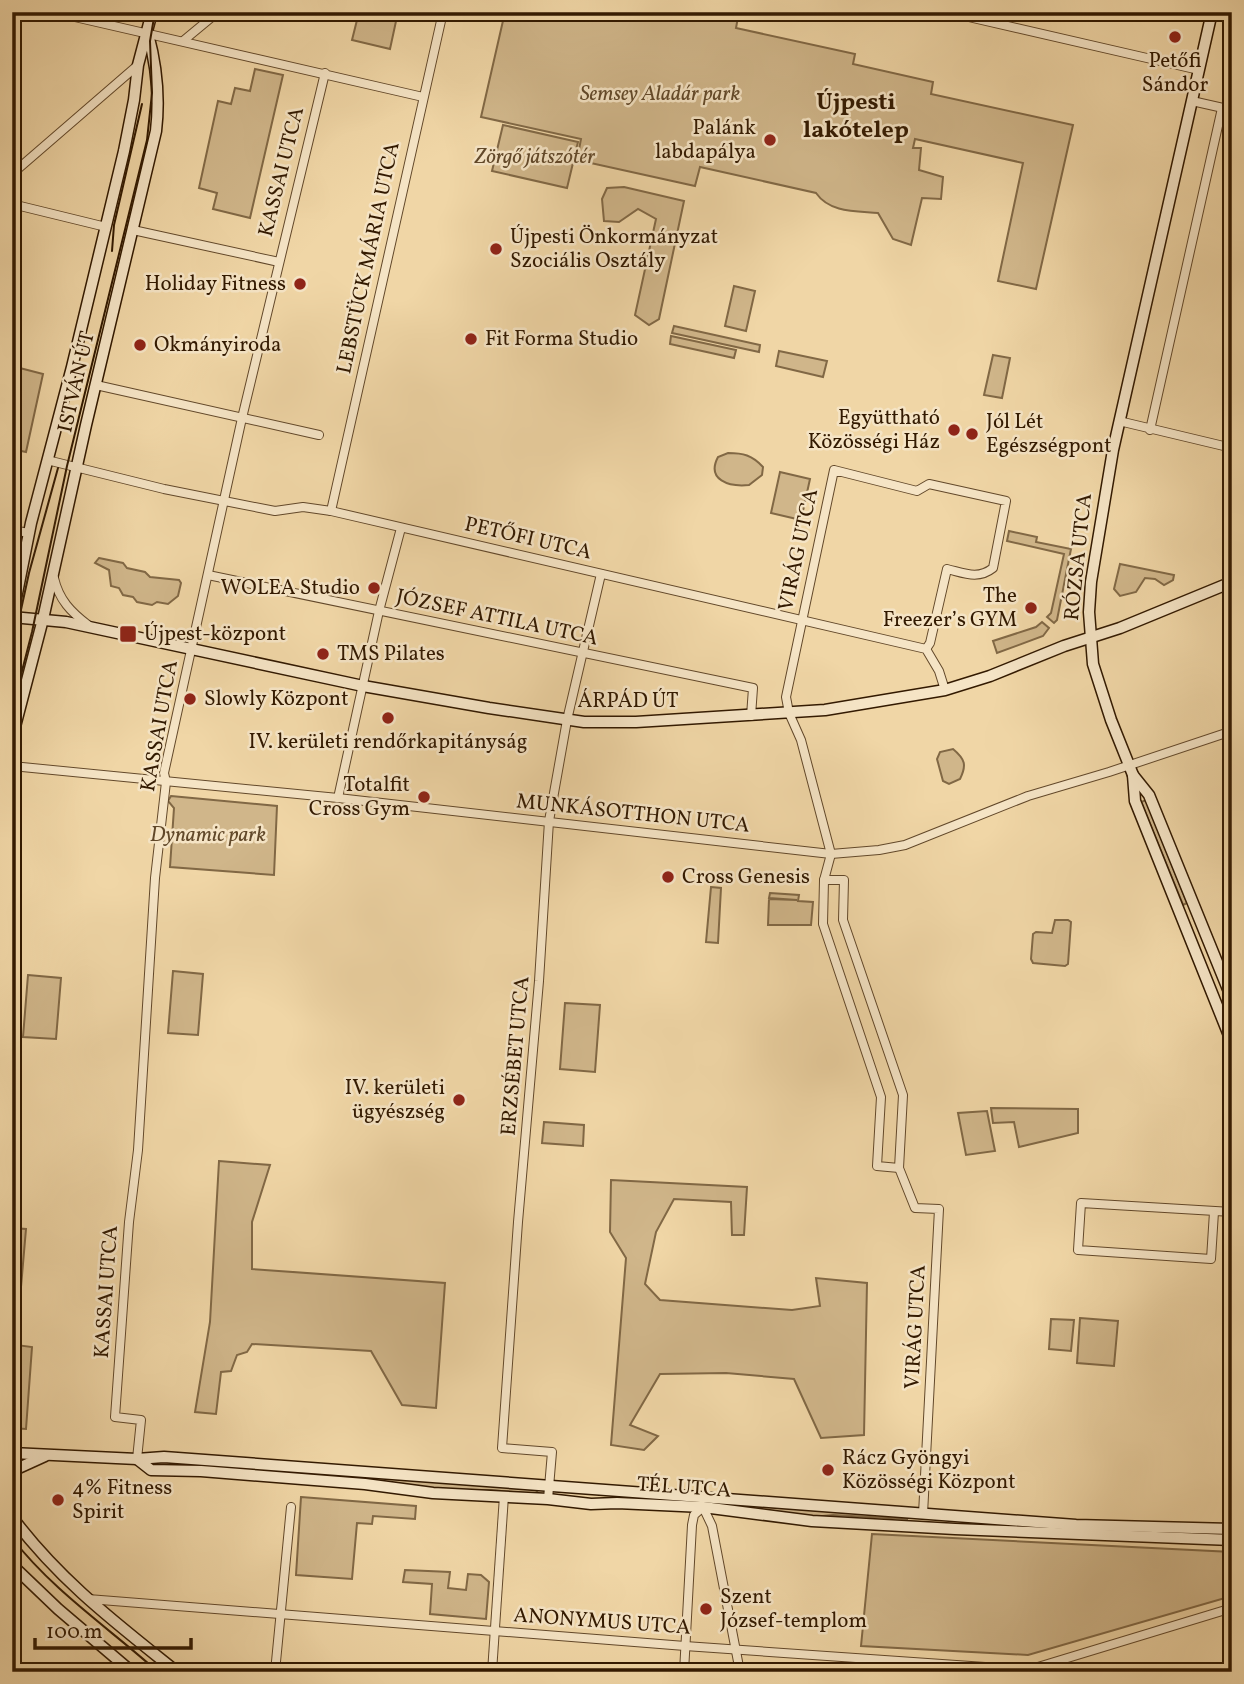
<svg xmlns="http://www.w3.org/2000/svg" width="1244" height="1684" viewBox="0 0 1244 1684" font-family="Vollkorn,serif">
<rect width="100%" height="100%" fill="#f0d6a6"/>
<filter id="stains"><feTurbulence type="fractalNoise" baseFrequency=".00286" numOctaves="4"/><feColorMatrix values="0 0 0 0 .2 0 0 0 0 .09 0 0 0 0 .02 0 0 0 .5 -.17"/></filter>
<radialGradient id="worn" r=".72"><stop offset=".6" stop-color="#630" stop-opacity="0"/><stop offset="1" stop-color="#630" stop-opacity=".3"/></radialGradient>
<g fill="#d0b68a" stroke="#816845" stroke-width="2">
<polygon points="359,12 398,12 390,49 352,40"/>
<path d="M 505,12 L 739,12 L 736,28 L 855,54 L 853,64 L 933,82 L 931,94 L 1073,125 L 1036,289 L 998,281 L 1023,163 L 915,139 L 913,148 L 921,148 L 919,170 L 943,177 L 941,199 L 922,198 L 911,245 L 893,239 L 878,213 C 856,211 830,213 816,193 L 700,167 L 695,186 L 577,160 L 581,139 L 481,117 Z"/>
<polygon points="255,69 283,75 250,218 213,209 217,193 199,188 218,101 231,104 235,88 250,91"/>
<polygon points="503,125 578,142 567,188 492,171"/>
<polygon points="624,187 684,201 659,319 649,325 635,315 656,219 638,209 619,222 604,221 602,199 607,188"/>
<polygon points="734,286 755,291 746,331 725,326"/>
<polygon points="674,326 760,345 759,352 672,333"/>
<polygon points="671,336 736,350 734,358 670,344"/>
<polygon points="779,351 827,361 823,377 776,366"/>
<polygon points="993,355 1010,358 1002,398 984,395"/>
<polygon points="12,366 43,374 26,452 12,449"/>
<path d="M 728,453 C 743,453 752,455 763,467 L 762,475 L 749,485 C 729,487 706,480 718,457 Z"/>
<polygon points="780,472 810,479 801,520 771,513"/>
<polygon points="1009,531 1037,537 1036,542 1071,549 1057,620 1054,623 1047,617 1051,613 1064,554 1007,541"/>
<polygon points="99,558 123,563 127,568 145,572 150,577 179,580 181,583 178,596 168,604 157,602 152,605 137,602 133,597 123,595 119,588 111,586 109,570 95,563"/>
<polygon points="1120,564 1174,575 1173,580 1164,585 1155,579 1145,578 1136,592 1120,596 1114,589"/>
<polygon points="1042,622 1049,628 1043,636 997,653 993,641 1036,627"/>
<path d="M 953,749 C 965,759 967,765 960,779 L 949,784 L 943,781 L 937,759 L 940,752 Z"/>
<polygon points="171,796 277,806 274,875 170,867 174,808 168,801"/>
<polygon points="1146,800 1187,903 1183,905 1141,802"/>
<polygon points="711,887 721,888 718,943 706,942"/>
<polygon points="770,893 799,895 798,901 813,902 811,925 768,925 769,899 797,900 769,898"/>
<polygon points="1055,920 1068,920 1071,922 1068,964 1065,966 1033,963 1031,959 1033,934 1036,932 1052,933"/>
<polygon points="173,971 203,974 198,1035 168,1033"/>
<polygon points="28,975 61,978 56,1039 23,1037"/>
<polygon points="565,1003 600,1005 595,1072 560,1069"/>
<polygon points="991,1108 1078,1109 1078,1133 1019,1147 1014,1122 993,1123"/>
<polygon points="987,1111 995,1151 966,1155 958,1113"/>
<polygon points="544,1122 584,1125 583,1146 542,1143"/>
<polygon points="219,1161 270,1165 252,1222 252,1269 445,1283 436,1408 402,1405 371,1351 252,1344 247,1352 237,1355 231,1371 221,1372 216,1414 195,1412 210,1322"/>
<polygon points="611,1180 747,1187 744,1235 732,1235 731,1202 674,1199 656,1232 645,1284 660,1300 792,1310 820,1306 816,1278 867,1283 864,1435 821,1438 794,1379 726,1373 660,1374 630,1425 658,1436 644,1450 611,1445 626,1258 610,1232"/>
<polygon points="12,1228 26,1229 16,1345 32,1347 26,1429 12,1428"/>
<polygon points="1080,1318 1118,1321 1114,1366 1077,1363"/>
<polygon points="1051,1319 1074,1320 1071,1351 1049,1349"/>
<polygon points="151,1461 536,1488 538,1490 535,1494 491,1490 435,1490 152,1465"/>
<polygon points="301,1497 416,1506 415,1519 373,1516 372,1524 357,1523 352,1579 296,1575"/>
<polygon points="714,1503 907,1517 907,1519 833,1515 813,1517"/>
<polygon points="872,1534 1232,1552 1232,1596 1028,1655 861,1646"/>
<polygon points="405,1570 450,1572 448,1588 466,1590 468,1574 481,1575 489,1582 486,1619 430,1614 432,1584 403,1582"/>
</g>
<g fill="none" stroke-linecap="round" stroke-linejoin="round">
<g stroke="#62482a" stroke-width="10">
<g id="street">
<polyline points="53,12 423,97"/>
<polyline points="947,12 1199,70"/>
<polyline points="183,41 218,12"/>
<polyline points="1227,43 1232,44"/>
<polyline points="1192,101 1232,110"/>
<polyline points="12,174 138,65"/>
<polyline points="12,204 106,227"/>
<polyline points="133,230 279,262"/>
<polyline points="96,385 319,435"/>
<polyline points="1119,421 1232,448"/>
<polyline points="1150,430 1222,108"/>
<polyline points="47,460 164,489 275,511 303,507 331,511 926,649 939,671 945,690"/>
<polyline points="331,511 443,12"/>
<polyline points="12,530 29,533"/>
<polyline points="208,575 753,688 751,716"/>
<path d="M 54,578 C 59,600 71,612 88,625"/>
<polyline points="12,766 338,798 831,854 879,850 905,845 1028,796 1109,772 1232,731"/>
<polyline points="338,798 379,611 401,528"/>
<polyline points="824,880 823,924 881,1097 877,1166 899,1168"/>
<polyline points="1214,1212 1211,1259 1078,1250 1081,1203 1232,1212"/>
<polyline points="137,1459 141,1420 115,1417 129,1222 138,1150 155,878 166,782 164,773 242,418 325,73"/>
<polyline points="548,1499 552,1452 502,1448 518,1222 539,981 549,821 567,720 601,574"/>
<path d="M 923,1514 L 939,1209 L 915,1208 L 899,1168 L 903,1095 L 843,920 L 844,880 L 824,880 L 831,854 L 801,740 L 789,713 L 786,697 L 834,470 L 917,491 L 929,484 L 1006,501 L 993,568 C 978,580 964,573 947,569 L 930,643 L 926,649"/>
<polyline points="88,1599 685,1646 1028,1670 1232,1608"/>
<polyline points="275,1672 291,1507"/>
<polyline points="492,1672 504,1496"/>
<polyline points="684,1672 692,1525 694,1515 703,1507 712,1526 740,1672"/>
</g>
</g>
<g stroke="#321900" stroke-width="13">
<g id="secondary">
<polyline points="1212,12 1113,450 1091,582 1089,612 1093,664 1111,720 1133,775 1149,795 1232,999"/>
<polyline points="12,617 66,622 363,686 489,708 584,722 636,722 825,710 945,690 990,676 1064,646 1120,628 1232,582"/>
<polyline points="12,618 31,523 72,367 124,151 134,100 138,65 152,12"/>
<path d="M 12,738 L 43,619 L 86,425 L 156,131 C 160,97 157,67 148,34"/>
<polyline points="1133,775 1135,801 1232,1043"/>
<polyline points="12,1453 137,1459 164,1457 1076,1525 1232,1529"/>
<polyline points="137,1459 151,1470 201,1471 365,1484 433,1493 548,1499 591,1504 617,1503 703,1507 812,1521 955,1529 1232,1540"/>
<polyline points="12,1471 45,1456"/>
<path d="M 12,1517 C 60,1581 116,1623 177,1672"/>
<polyline points="12,1565 58,1609 132,1672"/>
</g>
</g>
<use href="#street" stroke="#f5e4c5" stroke-width="8"/>
<use href="#secondary" stroke="#f5e4c5" stroke-width="10"/>
<g stroke="#321900" stroke-width="2">
<polyline points="112,251 114,225 142,104"/>
<polyline points="12,651 29,573 58,468"/>
<polyline points="12,710 32,632 67,466 147,140 152,93 150,41 155,12"/>
<path d="M 12,1538 C 53,1591 109,1628 158,1672"/>
</g>
</g>
<g fill="#8f2418" stroke="#f5e4c5" stroke-width="2.5">
<circle cx="1175" cy="37" r="7"/>
<circle cx="770" cy="140" r="7"/>
<circle cx="496" cy="249" r="7"/>
<circle cx="300" cy="284" r="7"/>
<circle cx="471" cy="339" r="7"/>
<circle cx="140" cy="345" r="7"/>
<circle cx="954" cy="430" r="7"/>
<circle cx="972" cy="434" r="7"/>
<circle cx="374" cy="588" r="7"/>
<circle cx="1031" cy="608" r="7"/>
<rect x="119" y="625" width="18" height="18" rx="3.5"/>
<circle cx="323" cy="654" r="7"/>
<circle cx="190" cy="699" r="7"/>
<circle cx="388" cy="718" r="7"/>
<circle cx="424" cy="797" r="7"/>
<circle cx="668" cy="877" r="7"/>
<circle cx="459" cy="1100" r="7"/>
<circle cx="828" cy="1470" r="7"/>
<circle cx="58" cy="1500" r="7"/>
<circle cx="706" cy="1609" r="7"/>
</g>
<g text-anchor="middle" dominant-baseline="central" stroke-width="5" stroke-linejoin="round" paint-order="stroke">
<g font-size="21" fill="#321900" stroke="#f5e4c5" text-anchor="start">
<text x="1175" y="61" text-anchor="middle">Petőfi<tspan x="1175" dy="24">Sándor</tspan></text>
<text x="756" y="128" text-anchor="end">Palánk<tspan x="756" dy="24">labdapálya</tspan></text>
<text x="510" y="237">Újpesti Önkormányzat<tspan x="510" dy="24">Szociális Osztály</tspan></text>
<text x="286" y="284" text-anchor="end">Holiday Fitness</text>
<text x="485" y="339">Fit Forma Studio</text>
<text x="154" y="345">Okmányiroda</text>
<text x="940" y="418" text-anchor="end">Együttható<tspan x="940" dy="24">Közösségi Ház</tspan></text>
<text x="986" y="422">Jól Lét<tspan x="986" dy="24">Egészségpont</tspan></text>
<text x="360" y="588" text-anchor="end">WOLEA Studio</text>
<text x="1017" y="596" text-anchor="end">The<tspan x="1017" dy="24">Freezer’s GYM</tspan></text>
<text x="144" y="634">Újpest-központ</text>
<text x="337" y="654">TMS Pilates</text>
<text x="204" y="699">Slowly Központ</text>
<text x="388" y="742" text-anchor="middle">IV. kerületi rendőrkapitányság</text>
<text x="410" y="785" text-anchor="end">Totalfit<tspan x="410" dy="24">Cross Gym</tspan></text>
<text x="682" y="877">Cross Genesis</text>
<text x="445" y="1088" text-anchor="end">IV. kerületi<tspan x="445" dy="24">ügyészség</tspan></text>
<text x="842" y="1458">Rácz Gyöngyi<tspan x="842" dy="24">Közösségi Központ</tspan></text>
<text x="72" y="1488">4% Fitness<tspan x="72" dy="24">Spirit</tspan></text>
<text x="720" y="1597">Szent<tspan x="720" dy="24">József-templom</tspan></text>
</g>
<g font-size="21" font-style="italic" fill="#614829" stroke="#f5e4c5">
<text x="660" y="94">Semsey Aladár park</text>
<text x="535" y="157">Zörgő játszótér</text>
<text x="208" y="835">Dynamic park</text>
</g>
<g font-size="21" fill="#321900" stroke="#f5e4c5">
<text transform="translate(282 172) rotate(-76)">KASSAI UTCA</text>
<text transform="translate(369 258) rotate(-78)">LEBSTÜCK MÁRIA UTCA</text>
<text transform="translate(77 382) rotate(-77)">ISTVÁN ÚT</text>
<text transform="translate(528 539) rotate(13)">PETŐFI UTCA</text>
<text transform="translate(799 550) rotate(-78)">VIRÁG UTCA</text>
<text transform="translate(1079 557) rotate(-84)">RÓZSA UTCA</text>
<text transform="translate(497 618) rotate(12)">JÓZSEF ATTILA UTCA</text>
<text x="628" y="701">ÁRPÁD ÚT</text>
<text transform="translate(160 726) rotate(-80)">KASSAI UTCA</text>
<text transform="translate(633 814) rotate(6)">MUNKÁSOTTHON UTCA</text>
<text transform="translate(516 1056) rotate(-85)">ERZSÉBET UTCA</text>
<text transform="translate(107 1292) rotate(-86)">KASSAI UTCA</text>
<text transform="translate(916 1327) rotate(-87)">VIRÁG UTCA</text>
<text transform="translate(684 1488) rotate(4)">TÉL UTCA</text>
<text transform="translate(602 1622) rotate(4)">ANONYMUS UTCA</text>
</g>
<g font-size="24" font-weight="bold" fill="#321900" stroke="#f5e4c5">
<text x="856" y="103">Újpesti<tspan x="856" dy="28">lakótelep</tspan></text>
</g>
</g>
<rect width="1244" height="1684" fill="none" stroke="#f0d6a6" stroke-width="42"/>
<rect x="14" y="14" width="1216" height="1656" fill="none" stroke="#321900" stroke-width="3.5"/>
<rect x="21" y="21" width="1202" height="1642" fill="none" stroke="#321900" stroke-width="2"/>
<path d="M35 1638v10h156v-10" fill="none" stroke="#321900" stroke-width="3.5"/>
<text x="46" y="1638" font-size="21" fill="#321900" stroke="#f5e4c5" stroke-width="5" paint-order="stroke">100 m</text>
<rect width="100%" height="100%" filter="url(#stains)"/>
<rect width="100%" height="100%" fill="url(#worn)"/>
</svg>
